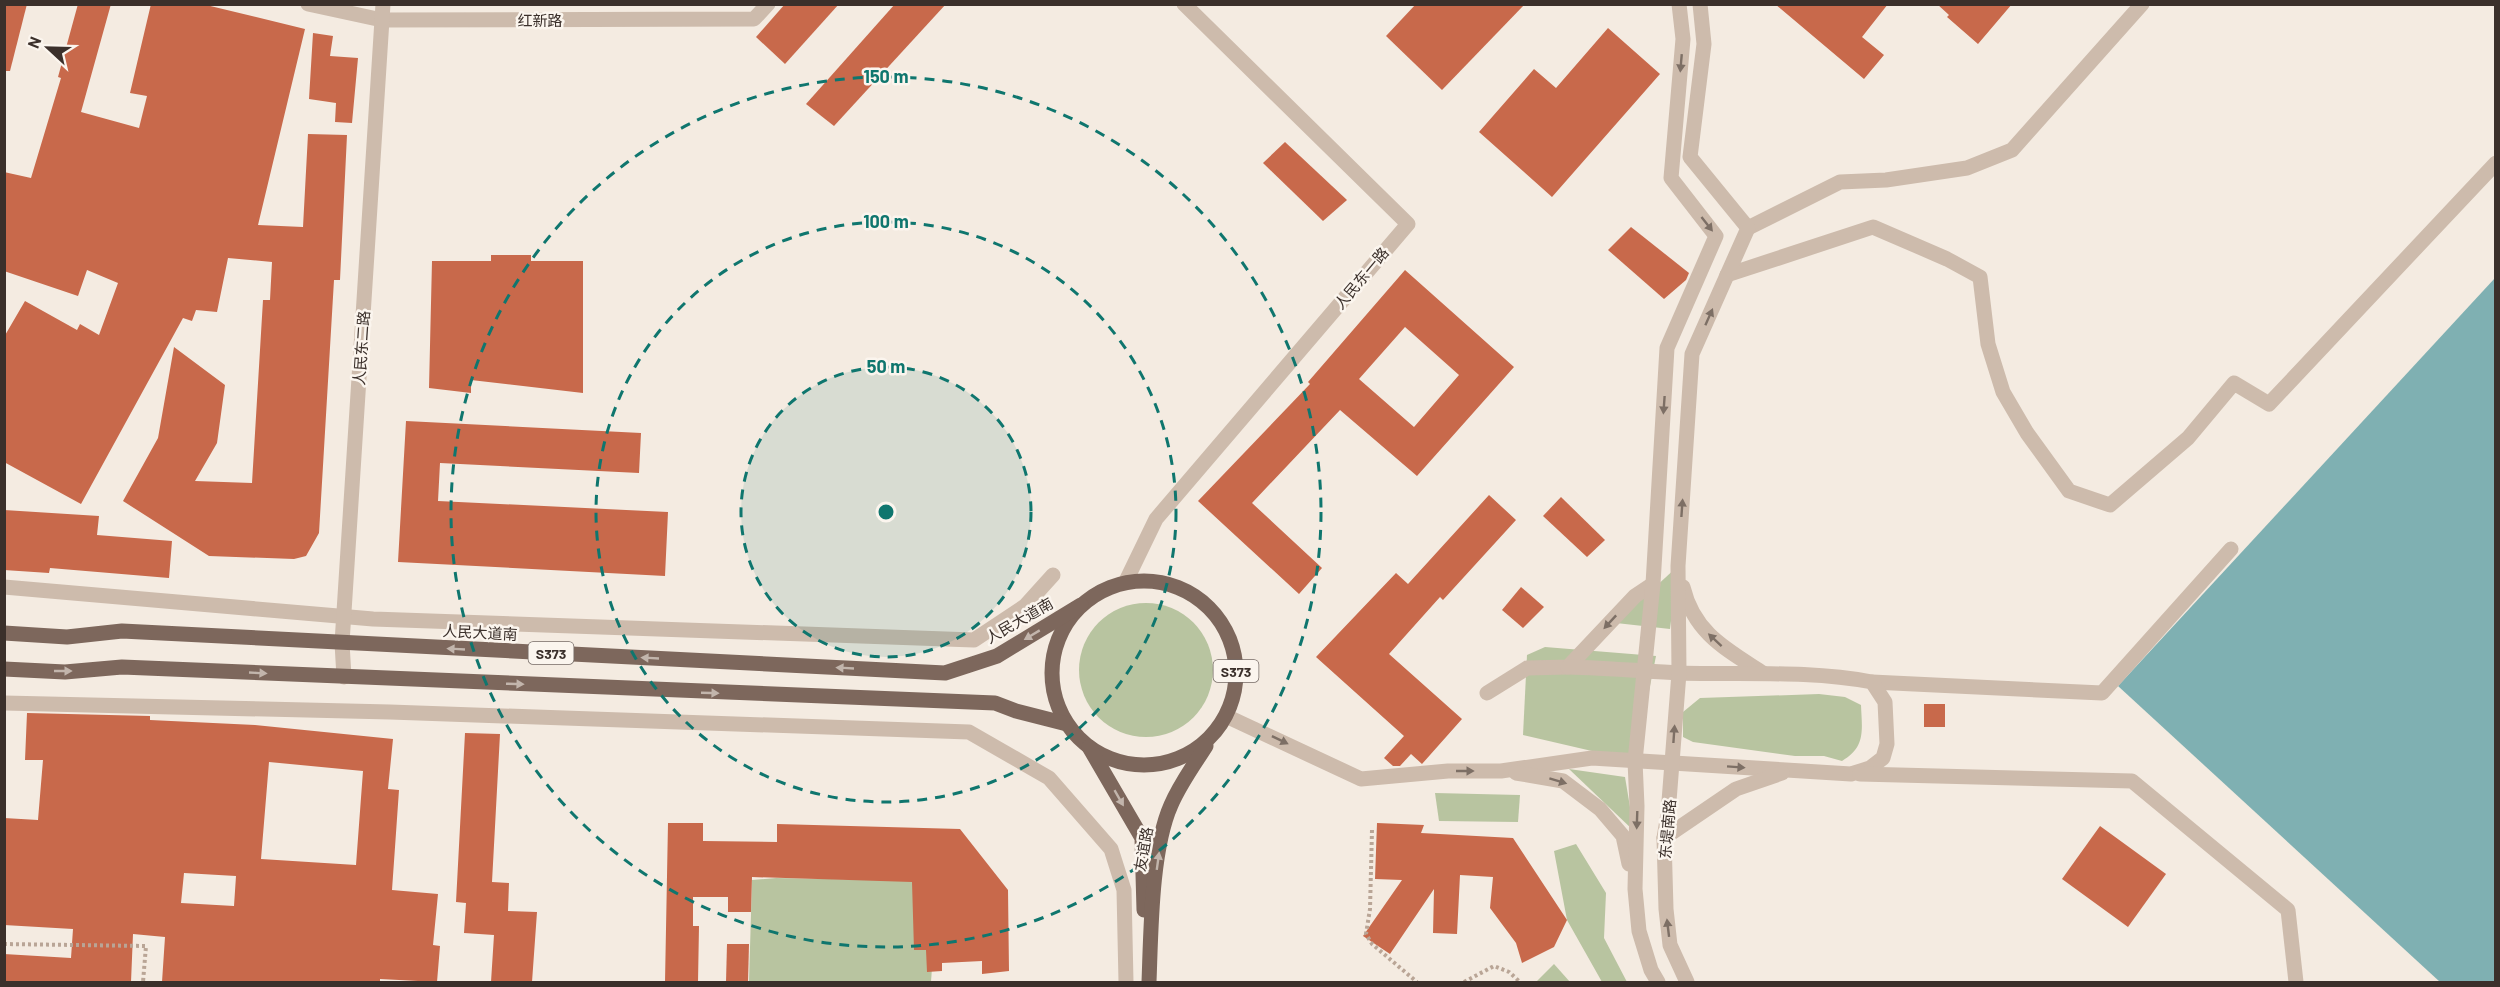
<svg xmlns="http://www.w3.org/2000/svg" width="2500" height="987" viewBox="0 0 2500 987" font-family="Barlow,'Noto Sans SC',sans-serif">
<rect width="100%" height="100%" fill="#f4ebe1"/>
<g fill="#b8c4a0">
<polygon points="1678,566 1670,629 1616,623"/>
<circle cx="1146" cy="670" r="67"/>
<polygon points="1545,647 1656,656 1635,761 1523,735 1527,655"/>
<path d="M 1819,694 L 1845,697 L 1861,705 C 1862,730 1866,747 1842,761 L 1824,756 L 1795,756 L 1693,742 L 1683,737 L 1683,712 L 1700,698 Z"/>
<polygon points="1569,769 1625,777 1634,831"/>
<polygon points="1435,793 1520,795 1518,822 1439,821"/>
<polygon points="1576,844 1606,893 1604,938 1627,982 1602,982 1567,920 1554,851"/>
<polygon points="776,878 938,881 931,982 749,982 752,880"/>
<polygon points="1554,964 1570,982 1537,981"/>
</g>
<polygon fill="#7fb0b2" points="2495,278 2495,982 2440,982 2118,686"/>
<g fill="#c8694b" fill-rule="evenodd">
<polygon points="4,4 27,4 10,71 4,71"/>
<polygon points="78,4 111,4 81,112 139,128 147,96 130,93 151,4 202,4 305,29 258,225 303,227 308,134 347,135 340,280 334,280 319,533 306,556 294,559 209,556 123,501 158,438 174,347 225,385 217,443 195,481 252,483 263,300 270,300 272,262 228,258 217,312 196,310 192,321 183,318 81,504 4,462 4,337 25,301 77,330 80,324 99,335 118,283 87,270 78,296 4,271 4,172 31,178 61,78 58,77"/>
<polygon points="785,4 839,4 785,64 756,37"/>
<polygon points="895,4 946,4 834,126 806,104"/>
<polygon points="1416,4 1525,4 1442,90 1386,36"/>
<polygon points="1775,4 1888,4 1862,37 1884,55 1864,79"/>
<polygon points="1937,4 2012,4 1978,44 1947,17 1949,15"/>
<polygon points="1608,28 1660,74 1552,197 1479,132 1534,69 1556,88"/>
<polygon points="313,33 333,36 330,56 358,58 352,123 335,122 336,103 309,99"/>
<polygon points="1285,142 1347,200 1323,221 1263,163"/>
<polygon points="1631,227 1689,273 1686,280 1664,299 1608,250"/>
<polygon points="491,255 531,255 531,261 583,261 583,393 471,380 471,393 429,388 432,261 491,261"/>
<path d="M 1405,270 L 1514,367 L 1417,476 L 1340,410 L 1252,503 L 1322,568 L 1299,594 L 1198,501 L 1310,384 L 1308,382 ZM 1405,327 L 1459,375 L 1414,427 L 1359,379 Z"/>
<polygon points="406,421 641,433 639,473 440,463 438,501 668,512 665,576 398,562"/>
<polygon points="1489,495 1516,520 1443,600 1440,597 1389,654 1462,719 1422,764 1411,754 1400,766 1393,766 1384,758 1404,736 1316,657 1396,573 1408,584"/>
<polygon points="1561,497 1605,540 1587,557 1543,516"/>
<polygon points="4,510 99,516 97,535 172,541 169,578 50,568 49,573 4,570"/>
<polygon points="1521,587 1544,607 1523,628 1502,610"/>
<rect x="1924" y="704" width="21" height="23"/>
<path d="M 27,713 L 150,716 L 150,720 L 255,725 L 393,739 L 388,789 L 399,790 L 392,890 L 438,894 L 433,945 L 440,946 L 437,982 L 380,979 L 380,982 L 162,982 L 165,937 L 133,934 L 131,982 L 4,982 L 4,954 L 71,958 L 73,929 L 4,925 L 4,818 L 38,820 L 43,760 L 25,760 ZM 269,762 L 363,771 L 356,865 L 261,859 ZM 184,873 L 236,876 L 234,906 L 181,903 Z"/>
<polygon points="465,733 500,734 492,882 509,883 508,911 537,912 532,982 491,982 494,935 464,933 466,903 456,902"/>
<polygon points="668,823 703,823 703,841 777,842 777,824 960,829 1008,890 1009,971 982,974 982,961 942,963 942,971 927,972 926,950 914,950 912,882 752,877 751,912 728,912 728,897 693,897 693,926 699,926 698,982 665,982"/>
<polygon points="1377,823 1424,825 1421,833 1513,838 1567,920 1554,947 1522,963 1516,943 1490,908 1493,877 1460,875 1457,934 1433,933 1434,889 1390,954 1363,936 1402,880 1375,879"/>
<polygon points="2100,826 2166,874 2128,927 2062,879"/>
<polygon points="727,944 749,944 748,982 726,982"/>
</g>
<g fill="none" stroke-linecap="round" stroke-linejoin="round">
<g stroke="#b9a596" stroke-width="4" stroke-dasharray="3 3" stroke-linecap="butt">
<polyline points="1372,830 1370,909 1366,934 1372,944 1417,982"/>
<polyline points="4,944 146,946 143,982"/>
<polyline points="1464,982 1494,966 1509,972 1520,982"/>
</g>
<g stroke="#cdbbac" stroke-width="15">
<polyline points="308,4 382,20 754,19 768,4"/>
<polyline points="1748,228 1840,182 1886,180 1967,168 2012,150 2142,4"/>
<polyline points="1727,275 1873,227 1947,259 1980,277 1988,344 2003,392 2027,433 2069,491 2110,505 2188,438 2234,383 2269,404 2496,163"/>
<polyline points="1126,581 1156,519 1408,224 1184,4"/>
<polyline points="4,587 373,619 974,640 1025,606 1053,575"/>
<path d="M 1683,587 C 1694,633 1726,649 1763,673"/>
<polyline points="344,677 342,643 383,4"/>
<polyline points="1872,682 2102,693 2231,549"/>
<polyline points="1487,693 1527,668 1568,667 1635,596 1653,584"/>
<polyline points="4,703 390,712 969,732 1049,778 1111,849 1124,890 1126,982"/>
<path d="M 1226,716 L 1361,779 L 1448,771 L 1501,771 L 1592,758 L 1851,774 L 1870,768 L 1883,758 L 1887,744 L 1885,702 L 1872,682 C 1808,670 1743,675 1679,673 C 1642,671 1605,668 1568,667"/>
<polyline points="1516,773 1563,781 1600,809 1623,836 1629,864"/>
<polyline points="1860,774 2132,781 2288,910 2296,982"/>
<polyline points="1664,838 1736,789 1782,773"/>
<polyline points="1658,982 1651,970 1639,931 1635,889 1637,806 1635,761 1653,584 1667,348 1716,236 1671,178 1683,39 1679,4"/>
<polyline points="1687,982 1670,945 1666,909 1664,838 1668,814 1679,673 1678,566 1692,354 1748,228 1690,157 1704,44 1700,4"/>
</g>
<g stroke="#7d675c" stroke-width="15">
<circle cx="1144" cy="673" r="92"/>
<polyline points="4,633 67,637 122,631 945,673 997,656 1081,605"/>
<polyline points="4,669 65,672 122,667 995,703 1016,711 1067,724"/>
<polyline points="1089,747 1142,838 1144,910"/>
<path d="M 1149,982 C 1151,932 1151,850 1171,805 C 1180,784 1194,765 1206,746"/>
</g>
</g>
<defs><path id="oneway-solid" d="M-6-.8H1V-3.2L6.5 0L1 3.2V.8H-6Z" transform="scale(1.5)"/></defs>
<g fill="#7d6f65">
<use href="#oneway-solid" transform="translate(1681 63) rotate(95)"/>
<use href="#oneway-solid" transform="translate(1707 224) rotate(52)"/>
<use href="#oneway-solid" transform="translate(1709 317) rotate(-66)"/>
<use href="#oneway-solid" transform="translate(1664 405) rotate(94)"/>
<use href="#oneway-solid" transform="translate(1682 508) rotate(-86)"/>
<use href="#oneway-solid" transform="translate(1610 622) rotate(133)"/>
<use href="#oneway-solid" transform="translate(1715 640) rotate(-137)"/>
<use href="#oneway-solid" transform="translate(1674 734) rotate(-86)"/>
<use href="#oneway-solid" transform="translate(1280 740) rotate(26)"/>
<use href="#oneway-solid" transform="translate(1736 767) rotate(4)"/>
<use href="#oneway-solid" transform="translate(1465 771)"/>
<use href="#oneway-solid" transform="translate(1558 781) rotate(17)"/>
<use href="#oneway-solid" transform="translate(1637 820) rotate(92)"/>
<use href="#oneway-solid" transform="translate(1668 928) rotate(-97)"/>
</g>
<g fill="#c2b5ac">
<use href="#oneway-solid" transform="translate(1032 635) rotate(149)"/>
<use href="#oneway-solid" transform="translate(456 649) rotate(-177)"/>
<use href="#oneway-solid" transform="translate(650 658) rotate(-177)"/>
<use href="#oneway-solid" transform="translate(845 668) rotate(-177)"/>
<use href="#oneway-solid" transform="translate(63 671)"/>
<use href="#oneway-solid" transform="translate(258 673) rotate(3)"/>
<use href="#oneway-solid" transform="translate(515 684) rotate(2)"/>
<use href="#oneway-solid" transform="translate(710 693) rotate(2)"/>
<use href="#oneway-solid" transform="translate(1119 798) rotate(60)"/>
<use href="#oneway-solid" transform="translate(1158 861) rotate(-82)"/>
</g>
<circle cx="886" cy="512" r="145" fill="#0f766e" fill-opacity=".12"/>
<g fill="none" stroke="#0f766e" stroke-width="3" stroke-dasharray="10 8">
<circle cx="886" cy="512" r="145"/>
<circle cx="886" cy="512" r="290"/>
<circle cx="886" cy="512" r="435"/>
</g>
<g text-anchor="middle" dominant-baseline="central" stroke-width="5" stroke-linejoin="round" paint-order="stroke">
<g fill="#fbf5ee" stroke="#756b66" stroke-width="1.5">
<rect x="528.5" y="642" width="45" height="22" rx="4.5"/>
<rect x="1213.5" y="660" width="45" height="22" rx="4.5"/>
</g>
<g font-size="14" font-weight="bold" fill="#3b302b">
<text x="551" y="653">S373</text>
<text x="1236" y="671">S373</text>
</g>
<g font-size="15" fill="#3b302b" stroke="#fbf5ee">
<text x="540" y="20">红新路</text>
<text transform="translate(1361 278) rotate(-50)">人民东一路</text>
<text transform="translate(361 348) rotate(-86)">人民东二路</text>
<text transform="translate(1019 620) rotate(-30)">人民大道南</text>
<text transform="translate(480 632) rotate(3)">人民大道南</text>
<text transform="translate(1667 829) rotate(-85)">东堤南路</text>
<text transform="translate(1143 849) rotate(-80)">友谊路</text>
</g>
</g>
<circle cx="886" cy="512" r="9" fill="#0f766e" stroke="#fbf5ee" stroke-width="3"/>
<g font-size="18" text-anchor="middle" font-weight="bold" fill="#0f766e" stroke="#fbf5ee" stroke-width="5" stroke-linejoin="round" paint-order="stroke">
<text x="886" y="83">150 m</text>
<text x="886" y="228">100 m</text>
<text x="886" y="373">50 m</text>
</g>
<rect width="2500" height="987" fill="none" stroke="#3b302b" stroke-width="12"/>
<g transform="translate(48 48) rotate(292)" stroke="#fbf5ee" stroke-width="4.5" paint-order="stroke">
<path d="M0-4.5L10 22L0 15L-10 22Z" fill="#3b302b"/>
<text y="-9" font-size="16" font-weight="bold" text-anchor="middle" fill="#3b302b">N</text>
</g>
</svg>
